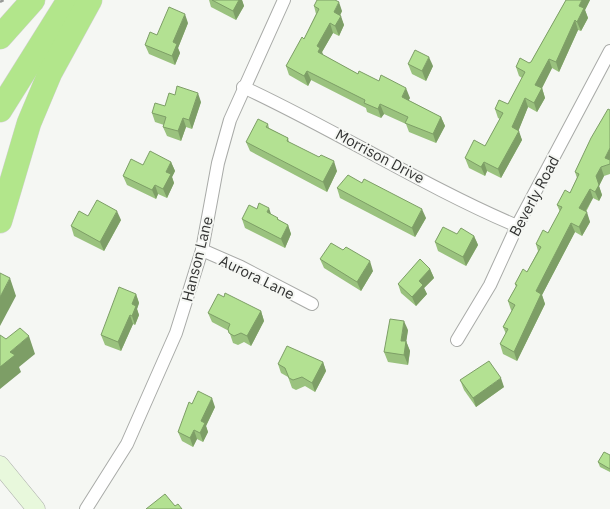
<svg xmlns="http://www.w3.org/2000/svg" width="610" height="509" viewBox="0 0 610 509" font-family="'IBM Plex Sans',sans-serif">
<rect width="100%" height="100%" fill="#f5f7f3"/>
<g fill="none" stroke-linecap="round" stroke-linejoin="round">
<g stroke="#a9aba8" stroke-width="14">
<g id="street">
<path d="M 243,87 C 336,130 423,186 517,226"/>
<polyline points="202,250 241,267 312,304"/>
<polyline points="457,340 490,285 517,226 610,51"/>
<polyline points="86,509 127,444 176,333 202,250 218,163 230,120 284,0"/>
</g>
</g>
<g stroke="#a9aba8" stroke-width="19">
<polyline id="secondary" points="0,465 36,509"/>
</g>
<g stroke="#d2d2d2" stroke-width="25">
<g id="highway">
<polyline points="0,37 33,0"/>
<polyline points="0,110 69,0"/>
<polyline points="0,221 29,123 50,73 90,0"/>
</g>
</g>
<polyline stroke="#989a97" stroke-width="2.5" stroke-dasharray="4 2.5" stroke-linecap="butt" points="0,2 4,0"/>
<use href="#street" stroke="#fff" stroke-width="12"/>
<use href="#secondary" stroke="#e8f8dc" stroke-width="18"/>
<use href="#highway" stroke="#b2e68b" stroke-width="24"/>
</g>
<g fill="#9ac27e">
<polygon points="209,0 242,0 244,6 236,20 211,7"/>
<polygon points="566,0 590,0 585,10 588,18 581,31 578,30 559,72 552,68 542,88 545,98 537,112 528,107 518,131 522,140 501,178 487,171 485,176 469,168 465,158 485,146 500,119 498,118 495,109 508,104 522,78 519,76 516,67 531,62"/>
<polygon points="314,6 342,11 340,16 344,25 339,36 333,33 322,52 323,55 358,74 410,98 408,100 441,117 445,126 436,143 409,132 406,124 384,114 381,118 367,112 366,108 311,80 308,86 289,75 286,66 304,39 316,14"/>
<polygon points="188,23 178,48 180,53 175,65 149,54 145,45 157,35"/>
<polygon points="408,64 433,66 426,81 412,74"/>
<polygon points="201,102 192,129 186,127 181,141 167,136 163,127 164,125 155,122 152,113 165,106"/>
<polygon points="610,110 610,174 604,176 599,186 602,195 599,201 593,198 586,212 590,222 582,236 575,232 542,295 545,304 517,361 503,354 500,344 506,334 503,327 512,311 511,310 508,301 516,287 515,284 527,272 538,251 536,244 548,233 560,212 557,205 570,193 577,178 575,172"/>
<polygon points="268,124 269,128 288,138 289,142 337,171 327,192 250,151 246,142"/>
<polygon points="171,162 175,171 172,177 174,183 167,198 158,194 156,199 127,185 123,176 143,165"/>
<polygon points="362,183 426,218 415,237 340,198 337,188"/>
<polygon points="257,209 271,215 279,220 288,225 291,234 285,248 245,228 242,219"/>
<polygon points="88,216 121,220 104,251 74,236 71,226"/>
<polygon points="457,234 474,236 478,245 466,266 438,251 435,242"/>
<polygon points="320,259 373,271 361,291 324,268"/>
<polygon points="430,269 434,278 424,288 427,294 416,306 401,293 398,284"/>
<polygon points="136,294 139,303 137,309 139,315 135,325 133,324 121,351 105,345 101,335"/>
<polygon points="224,297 261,311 264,321 251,346 244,342 238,345 233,343 229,331 212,322 208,313"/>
<polygon points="408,330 406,341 410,351 408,365 388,362 384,352"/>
<polygon points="323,362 326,371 315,392 305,386 296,390 292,388 288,377 281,373 278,364"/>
<polygon points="460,380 504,387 476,407 464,390"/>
<polygon points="192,404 215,407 206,426 208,432 203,442 197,439 193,447 182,441 178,432"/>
<polygon points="610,455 610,472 600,467 598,462"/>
</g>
<g fill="#7d9e66">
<polygon points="238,0 242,0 244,6 236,20 233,11"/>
<polygon points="582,0 590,0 585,10 588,18 581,31 577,22 579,6"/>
<polygon points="339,2 342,11 337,21 334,12"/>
<polygon points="185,14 188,23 178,48 180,53 175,65 172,56 173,42"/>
<polygon points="341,16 344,25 339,36 335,26"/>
<polygon points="575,20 578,30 559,72 556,62"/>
<polygon points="330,23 333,33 322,52 324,57 318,52 317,46"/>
<polygon points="429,57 433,66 426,81 422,71"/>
<polygon points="549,59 552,68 542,88 545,98 537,112 534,103 535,85"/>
<polygon points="307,71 311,80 308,86 304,76"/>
<polygon points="406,88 410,98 405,107 402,97"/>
<polygon points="198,93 201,102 192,129 189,120"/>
<polygon points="525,98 528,107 516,137 512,127"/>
<polygon points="380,104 384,114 381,118 378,109"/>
<polygon points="441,117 445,126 436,143 433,134"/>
<polygon points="183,118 186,127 181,141 178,131"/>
<polygon points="519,131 522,140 501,178 498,169"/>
<polygon points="610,148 610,163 605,158"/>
<polygon points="334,161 337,171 327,192 323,182"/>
<polygon points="171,162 175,171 172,177 174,183 167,198 163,189 166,172"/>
<polygon points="484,162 487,171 485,176 481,167"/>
<polygon points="601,167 604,176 599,186 602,195 599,201 595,192 596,176"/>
<polygon points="155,185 158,194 156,199 152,190"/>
<polygon points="590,189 593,198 582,217 579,208"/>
<polygon points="269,208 272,217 267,212"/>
<polygon points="422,209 426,218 415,237 412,228"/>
<polygon points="117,211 121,220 104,251 100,242"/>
<polygon points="587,212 590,222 582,236 579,227"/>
<polygon points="571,223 575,232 542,295 545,304 517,361 514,352 536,291"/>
<polygon points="288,225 291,234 285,248 281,239"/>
<polygon points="474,236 478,245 466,266 463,257"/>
<polygon points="370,261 373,271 361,291 357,282"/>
<polygon points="430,269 434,278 424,288 427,294 416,306 412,297 419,281"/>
<polygon points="10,278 16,296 0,326 0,297"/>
<polygon points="136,294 139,303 137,309 139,315 135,325 132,316 132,304"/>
<polygon points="261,311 264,321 251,346 247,336"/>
<polygon points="130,315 133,324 121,351 118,342"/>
<polygon points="404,321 408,330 405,350 401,341"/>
<polygon points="29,336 35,354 19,367 21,372 0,389 0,367 10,352"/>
<polygon points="406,341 410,351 408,365 404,355"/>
<polygon points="323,362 326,371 315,392 312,383"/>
<polygon points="501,378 504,387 476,407 473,398"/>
<polygon points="212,398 215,407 206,426 208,432 203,442 200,433 201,421"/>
<polygon points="194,430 197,439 193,447 190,438"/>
</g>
<g fill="#b3e192" stroke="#7d9e66">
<polygon points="212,0 239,0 233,11"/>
<polygon points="317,0 335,0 339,2 334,12 341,16 335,26 330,23 317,46 320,48 318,52 358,74 359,71 379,81 381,75 406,88 402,97 441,117 433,134 405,123 408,117 380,104 378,109 364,103 365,100 307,71 304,76 286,66 302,37 304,39 319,9 314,6"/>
<polygon points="566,0 582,0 579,6 584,8 577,22 575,20 556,62 549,59 535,85 542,88 534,103 525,98 512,127 519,131 498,169 484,162 481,167 465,158 474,140 485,146 503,113 495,109 499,100 508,104 525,72 516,67 520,58 529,63 531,62"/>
<polygon points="169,7 185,14 173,42 177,44 172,56 145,45 150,32 157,35"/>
<polygon points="415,50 429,57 422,71 408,64"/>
<polygon points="177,86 198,93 189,120 183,118 178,131 163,127 166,117 152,113 155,103 165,106 169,93 175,95"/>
<polygon points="608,109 610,110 610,148 605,158 610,160 610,164 601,167 596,176 599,185 595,192 590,189 579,208 587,212 579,227 571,223 536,291 541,294 514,352 500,344 508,329 503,327 515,305 508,301 517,285 515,284 523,269 527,272 541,247 536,244 543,230 548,233 562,207 557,205 565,190 570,193 579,174 575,172 591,138"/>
<polygon points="258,119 268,124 266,127 288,138 287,141 319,157 321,155 334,161 323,182 246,142"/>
<polygon points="150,151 171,162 166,172 171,174 163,189 155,185 152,190 123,176 131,159 143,165"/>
<polygon points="348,175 362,183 364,179 422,209 412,228 337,188"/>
<polygon points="97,200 117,211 100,242 71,226 79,211 88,216"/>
<polygon points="259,203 269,208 267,212 278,218 277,219 288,225 281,239 242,219 249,205 257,209"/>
<polygon points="443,227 457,234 461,228 474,236 463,257 435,242"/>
<polygon points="331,243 343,250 346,247 370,261 357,282 320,259"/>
<polygon points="420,259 430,269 419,281 423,285 412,297 398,284"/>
<polygon points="0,273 10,278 0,297"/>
<polygon points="119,287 136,294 132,304 136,306 132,316 130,315 118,342 101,335"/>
<polygon points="225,293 261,311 247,336 241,333 234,336 229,333 228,329 230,324 208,313 218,294 224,297"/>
<polygon points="390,319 404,321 401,341 406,341 404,355 384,352"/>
<polygon points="20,328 29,336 10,352 15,355 0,367 0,335 6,339"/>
<polygon points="287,346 323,362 312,383 302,377 293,380 289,378 285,368 278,364"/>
<polygon points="489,361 501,378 473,398 460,380"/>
<polygon points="198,391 212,398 201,421 205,423 200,433 194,430 190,438 178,432 189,402 192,404"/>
<polygon points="604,452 610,455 610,469 598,462"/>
<polygon points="165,494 175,506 178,504 182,509 146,509"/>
</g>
<g text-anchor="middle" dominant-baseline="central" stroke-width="4" stroke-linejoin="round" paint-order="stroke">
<g font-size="15" fill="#333433" stroke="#f5f7f3">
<text transform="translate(380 156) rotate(28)">Morrison Drive</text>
<text transform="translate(534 196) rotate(-62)">Beverly Road</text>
<text transform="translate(197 259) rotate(-76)">Hanson Lane</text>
<text transform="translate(257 277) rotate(26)">Aurora Lane</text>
</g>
</g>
</svg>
